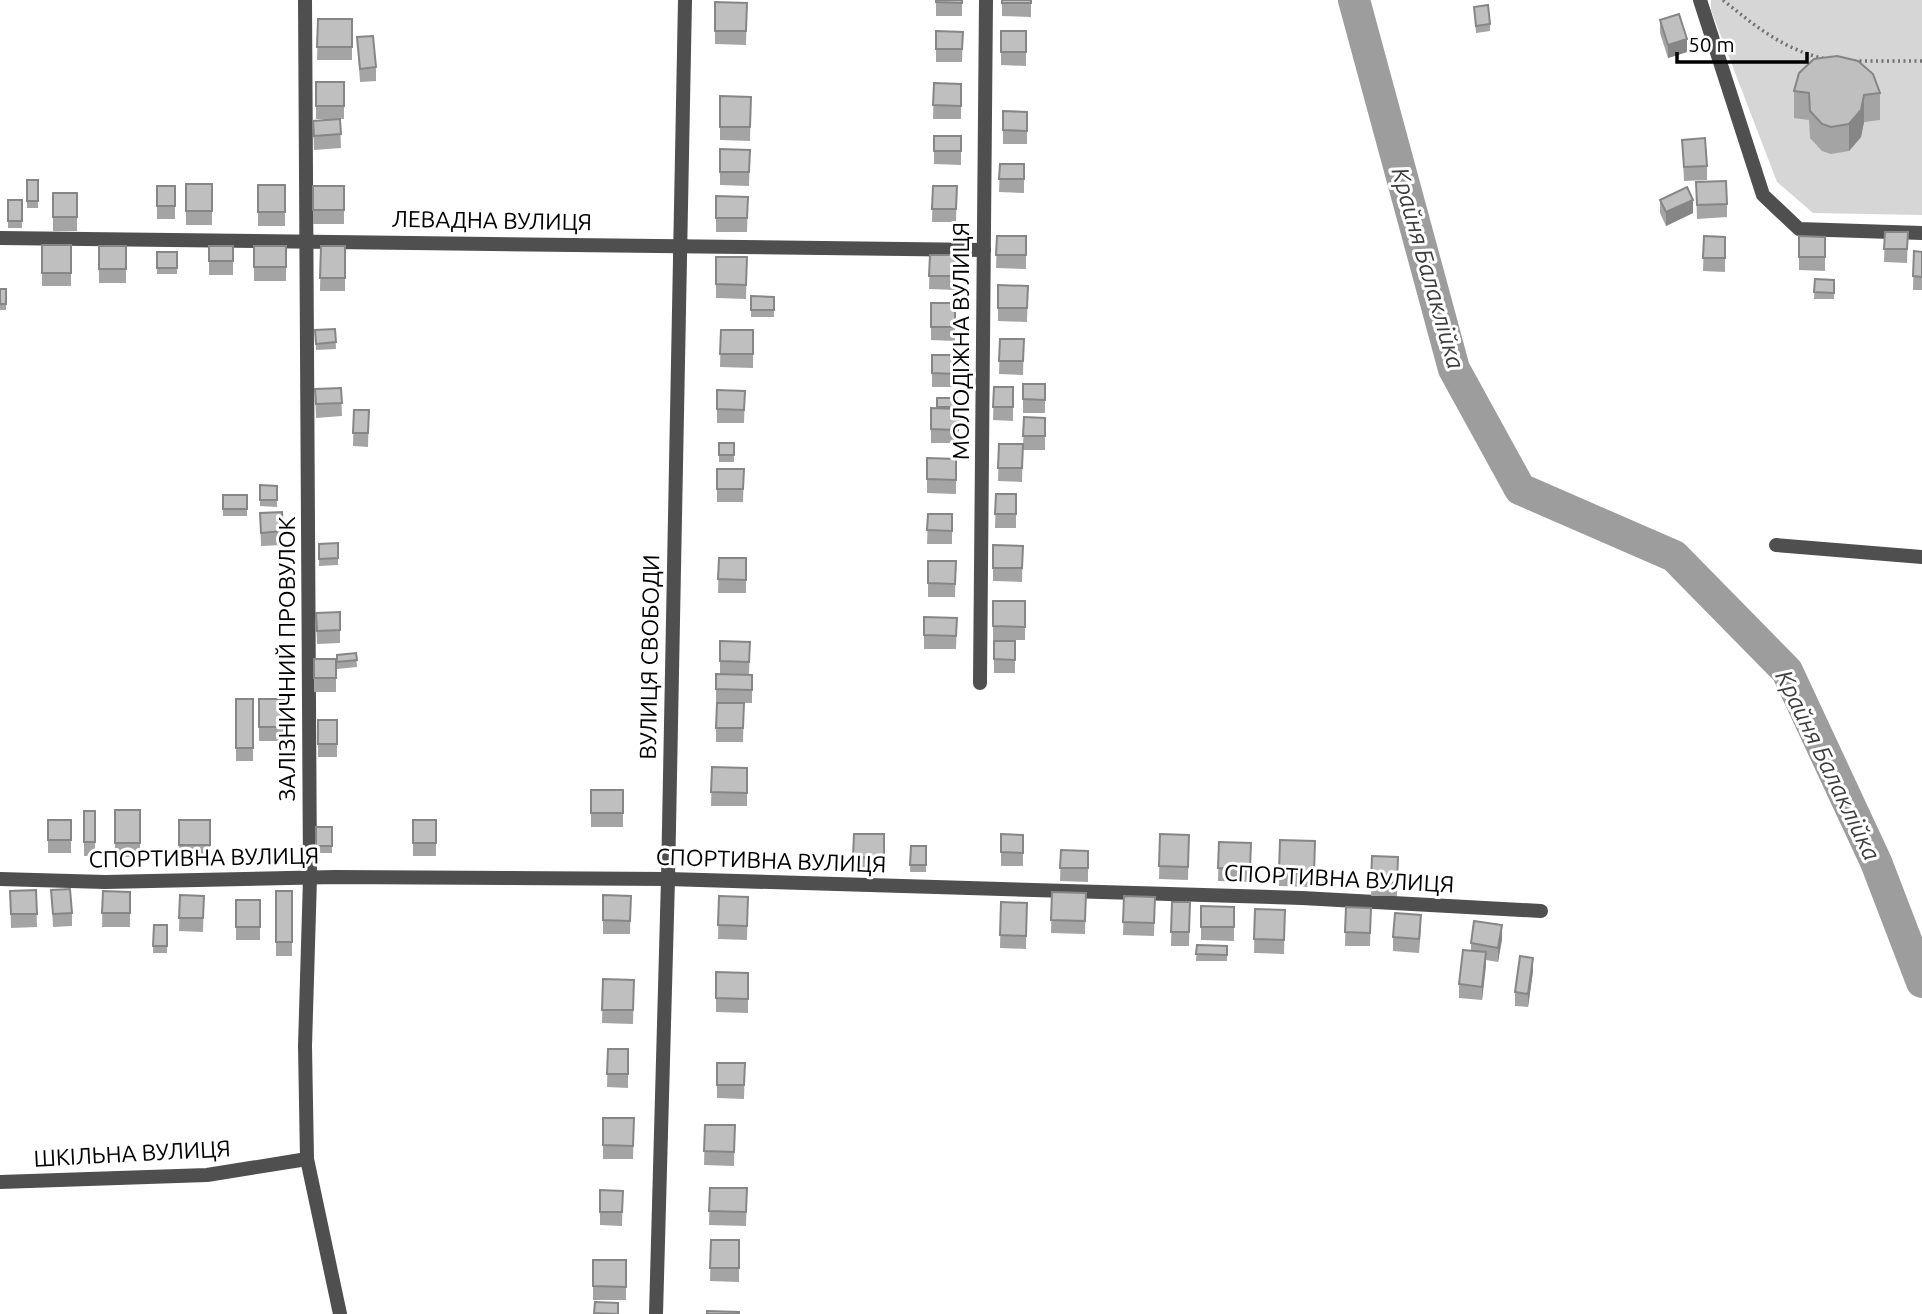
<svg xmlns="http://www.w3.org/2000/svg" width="1922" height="1314" viewBox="0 0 1922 1314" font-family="Ubuntu,sans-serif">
<rect width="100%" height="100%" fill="#fff"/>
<polygon fill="#d6d6d6" points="1711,0 1922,0 1922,215 1813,213 1777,182 1711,10"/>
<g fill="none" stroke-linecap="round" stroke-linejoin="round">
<polyline stroke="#9d9d9d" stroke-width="32" points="1354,0 1454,369 1520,489 1674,556 1787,671 1876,862 1922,982"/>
<g stroke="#717171" stroke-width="3.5" stroke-dasharray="2 3.5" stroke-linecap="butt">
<path d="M 1723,0 C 1755,26 1784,50 1826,59"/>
<polyline points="1854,61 1922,61"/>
</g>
<g stroke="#4f4f4f" stroke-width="14">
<polyline points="305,0 310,878 305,1046 307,1159 340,1314"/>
<polyline points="1700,0 1763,195 1799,229 1922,233"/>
<polyline points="0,238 984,250"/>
<polyline points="1776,545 1922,557"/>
<polyline points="980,683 986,0"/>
<polyline points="0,879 105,882 335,877 668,879 1302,898 1541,911"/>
<polyline points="0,1182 207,1175 307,1159"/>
<polyline points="656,1314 668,879 685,0"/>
</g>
</g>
<g fill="#a4a4a4">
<rect x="936" y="0" width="26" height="16"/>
<polygon points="1002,0 1031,0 1031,17 1002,16"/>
<polygon points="715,2 747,3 746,45 715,44"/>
<polygon points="1474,7 1490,24 1490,31 1476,33"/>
<polygon points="318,19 352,19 352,60 317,60"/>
<polygon points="1660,20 1687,52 1668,58 1660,33"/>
<polygon points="936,31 963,32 962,62 936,62"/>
<polygon points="1001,31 1026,31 1026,66 1001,65"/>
<polygon points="357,37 376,67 376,81 360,82"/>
<polygon points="316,82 344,82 344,119 340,119 341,148 314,150 313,121 330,119 316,119"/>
<polygon points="934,83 961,84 961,119 933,119"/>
<polygon points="1794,91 1880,93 1880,120 1864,122 1861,137 1849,151 1831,154 1822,151 1810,138 1809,120 1794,118"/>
<polygon points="720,96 751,97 750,141 720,140"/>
<polygon points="1003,111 1027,112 1027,144 1003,144"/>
<polygon points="934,136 961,136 961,165 934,164"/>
<polygon points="1682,140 1707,166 1707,180 1684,181"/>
<polygon points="720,149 750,150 749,186 720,185"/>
<polygon points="1000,164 1024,164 1024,193 999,192"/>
<rect x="27" y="180" width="11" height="28"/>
<polygon points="1696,182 1727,204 1727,217 1697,219"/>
<rect x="186" y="184" width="26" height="41"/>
<rect x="258" y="185" width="27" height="41"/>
<rect x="157" y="186" width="18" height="33"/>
<rect x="313" y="186" width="31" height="38"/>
<polygon points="933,186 957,186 956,222 932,222"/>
<rect x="53" y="193" width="24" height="38"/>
<polygon points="716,196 748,197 747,232 716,232"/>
<rect x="8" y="200" width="14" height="28"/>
<polygon points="1660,200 1693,213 1666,226 1660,213"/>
<polygon points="1885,232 1908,232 1907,263 1884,262"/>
<polygon points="997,236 1026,236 1026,269 996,268"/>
<polygon points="1704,236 1725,237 1725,272 1703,271"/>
<polygon points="1799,236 1825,237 1825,271 1799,270"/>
<rect x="42" y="245" width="29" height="41"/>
<rect x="99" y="246" width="27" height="37"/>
<rect x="209" y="246" width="24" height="29"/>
<rect x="254" y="246" width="32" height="35"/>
<polygon points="321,246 345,246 345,291 320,291"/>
<polygon points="1914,251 1922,252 1922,290 1913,290"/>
<rect x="157" y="252" width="20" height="22"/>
<polygon points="930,255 956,255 956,290 929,289"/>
<polygon points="716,257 747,257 746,299 716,298"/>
<polygon points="1815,279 1834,280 1834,299 1814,299"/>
<polygon points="998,285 1028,286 1027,322 998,321"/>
<rect x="0" y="289" width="6" height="21"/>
<polygon points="751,296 774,297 774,317 751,317"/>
<polygon points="931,303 955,303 955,341 931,340"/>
<polygon points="335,329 336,349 316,350 315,330"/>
<polygon points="721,330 753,330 753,368 720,367"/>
<polygon points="1000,339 1024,339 1023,375 999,374"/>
<polygon points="932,355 957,355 956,387 932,387"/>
<rect x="1023" y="384" width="22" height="29"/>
<polygon points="994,387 1013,387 1013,421 993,420"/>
<polygon points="341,388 342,416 316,418 315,389"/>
<polygon points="717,390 745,391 744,423 717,423"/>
<polygon points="937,398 957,398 957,409 959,409 958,443 931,443 931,408 937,408"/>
<polygon points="354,410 369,410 368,447 353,446"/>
<polygon points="1024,417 1045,418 1045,450 1023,450"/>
<rect x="719" y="443" width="15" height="19"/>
<polygon points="999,444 1023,444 1022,482 998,481"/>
<polygon points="927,458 956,459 956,494 927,493"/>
<polygon points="717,469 744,469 743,502 717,502"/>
<polygon points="260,485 277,486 277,507 260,506"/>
<polygon points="996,494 1016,494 1016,528 995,528"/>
<rect x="223" y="495" width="24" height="21"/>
<polygon points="260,513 283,531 283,545 261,546"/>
<polygon points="928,514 952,514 952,544 927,544"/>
<polygon points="338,543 338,565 319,566 319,544"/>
<polygon points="993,545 1023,546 1022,582 993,581"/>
<polygon points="719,558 746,558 746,593 718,593"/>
<polygon points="928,561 956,561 955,597 928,597"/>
<rect x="993" y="601" width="32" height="39"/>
<polygon points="340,612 340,643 317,644 316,613"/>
<polygon points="924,617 957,618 956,649 924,649"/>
<polygon points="720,641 750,642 749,675 752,675 752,703 729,703 744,703 743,742 716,742 716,674 720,674"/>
<rect x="994" y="641" width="21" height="32"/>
<polygon points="356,653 357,667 337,669 337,655"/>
<rect x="314" y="659" width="22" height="33"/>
<rect x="236" y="699" width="17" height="62"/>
<rect x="259" y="699" width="30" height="42"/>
<rect x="318" y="720" width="19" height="37"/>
<polygon points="712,767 747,768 747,806 711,806"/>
<rect x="591" y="790" width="32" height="37"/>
<rect x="115" y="810" width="25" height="47"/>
<rect x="84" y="811" width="11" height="45"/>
<rect x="48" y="820" width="23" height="33"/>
<rect x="179" y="820" width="31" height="38"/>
<rect x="413" y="820" width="23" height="36"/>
<rect x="316" y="827" width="16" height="26"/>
<polygon points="854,834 884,834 884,871 853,871"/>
<polygon points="1001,834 1023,835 1023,866 1001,866"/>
<polygon points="1160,834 1189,835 1188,880 1159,879"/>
<polygon points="1280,840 1315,841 1314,887 1279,886"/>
<polygon points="1219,842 1251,843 1250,882 1218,881"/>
<polygon points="911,846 926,846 926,872 910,872"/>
<polygon points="1061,850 1088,851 1088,882 1060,881"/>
<polygon points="1372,856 1398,857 1397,896 1371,896"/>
<polygon points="36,890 37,927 11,928 10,891"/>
<polygon points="51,890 72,913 72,926 53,927"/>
<polygon points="103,891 130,892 130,927 102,927"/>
<rect x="276" y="891" width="16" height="65"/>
<polygon points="1052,892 1086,893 1085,934 1051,933"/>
<polygon points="180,895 204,896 203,932 179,931"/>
<polygon points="603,895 631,896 630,934 603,934"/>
<polygon points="719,896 748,897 747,940 718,939"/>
<polygon points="1124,896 1155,897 1154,936 1123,935"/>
<rect x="236" y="900" width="24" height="40"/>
<polygon points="1001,902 1027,903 1026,949 1000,948"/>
<polygon points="1172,902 1190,902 1189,946 1171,946"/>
<polygon points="1201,906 1234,907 1234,941 1201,940"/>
<polygon points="1346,907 1371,908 1370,946 1345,946"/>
<polygon points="1255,909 1285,910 1284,954 1254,953"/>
<polygon points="154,925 167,925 167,953 153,953"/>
<polygon points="1421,929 1419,953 1393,951 1393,937"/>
<polygon points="1502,939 1498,962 1486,960 1482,1000 1459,998 1459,984 1471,950 1471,943"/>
<polygon points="1197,945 1227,946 1227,961 1196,961"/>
<polygon points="1533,971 1528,1007 1515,1006 1515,992"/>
<polygon points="716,972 748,973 748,1013 716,1012"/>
<polygon points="603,979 634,980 633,1024 602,1023"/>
<polygon points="608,1049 628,1049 628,1088 607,1087"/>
<polygon points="717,1063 745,1063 744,1099 717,1098"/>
<polygon points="603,1118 634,1118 633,1159 603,1159"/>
<polygon points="705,1125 735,1125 734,1166 704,1165"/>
<polygon points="710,1188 747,1188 746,1226 709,1225"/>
<polygon points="600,1190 623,1191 622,1226 600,1225"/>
<polygon points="711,1240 739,1240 739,1282 710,1281"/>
<rect x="593" y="1260" width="33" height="40"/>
</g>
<g fill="#868686">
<polygon points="1687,39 1687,52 1668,58 1668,45"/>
<polygon points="1864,95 1864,122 1861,137 1849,151 1849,124"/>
<polygon points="1693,200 1693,213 1666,226 1666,212"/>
<polygon points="1502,925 1502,939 1498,962 1498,948"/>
<polygon points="1486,952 1486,966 1482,1000 1482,987"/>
<polygon points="1533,958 1533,971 1528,1007 1528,994"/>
</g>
<g fill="#bfbfbf" stroke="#868686" stroke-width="2">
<polygon points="936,0 962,0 962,3 936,2"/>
<rect x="1002" y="0" width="29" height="3"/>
<polygon points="715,2 747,3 746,31 715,31"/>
<polygon points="1488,5 1490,24 1476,26 1474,7"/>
<polygon points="1679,14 1687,39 1668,45 1660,20"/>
<polygon points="318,19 352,19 352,47 317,47"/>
<polygon points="936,31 963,32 962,49 936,49"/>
<rect x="1001" y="31" width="25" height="21"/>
<polygon points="373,36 376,67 360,69 357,37"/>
<polygon points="1837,56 1858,61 1873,74 1880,93 1864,95 1861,110 1849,124 1831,127 1822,124 1810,111 1809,93 1794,91 1799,73 1814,59"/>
<rect x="316" y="82" width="28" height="24"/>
<polygon points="934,83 961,84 961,106 933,105"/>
<polygon points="720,96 751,97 750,127 720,127"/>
<polygon points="1003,111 1027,112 1027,131 1003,130"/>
<polygon points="340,119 341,134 314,136 313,121"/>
<rect x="934" y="136" width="27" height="15"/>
<polygon points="1705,138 1707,166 1684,167 1682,140"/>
<polygon points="720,149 750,150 749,172 720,172"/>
<polygon points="1000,164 1024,164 1024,179 999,179"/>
<rect x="27" y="180" width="11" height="21"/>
<polygon points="1726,181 1727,204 1697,205 1696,182"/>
<rect x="186" y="184" width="26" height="27"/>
<rect x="258" y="185" width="27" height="27"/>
<rect x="157" y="186" width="18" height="20"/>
<rect x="313" y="186" width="31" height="24"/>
<polygon points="933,186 957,186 956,209 932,209"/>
<polygon points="1687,187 1693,200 1666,212 1660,200"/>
<rect x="53" y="193" width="24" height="24"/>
<polygon points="716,196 748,197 747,218 716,218"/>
<rect x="8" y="200" width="14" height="21"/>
<polygon points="1885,232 1908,232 1907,249 1884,249"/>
<polygon points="997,236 1026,236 1026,255 996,255"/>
<polygon points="1704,236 1725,237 1725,258 1703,258"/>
<polygon points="1799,236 1825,237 1825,257 1799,257"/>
<rect x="42" y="245" width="29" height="28"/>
<rect x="99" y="246" width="27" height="23"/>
<rect x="209" y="246" width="24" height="15"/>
<rect x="254" y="246" width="32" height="21"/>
<polygon points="321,246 345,246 345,278 320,278"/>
<polygon points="1914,251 1922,252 1922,277 1913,276"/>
<rect x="157" y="252" width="20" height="16"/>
<polygon points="930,255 956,255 956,276 929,276"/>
<polygon points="716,257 747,257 746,285 716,284"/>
<polygon points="1815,279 1834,280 1834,293 1814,292"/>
<polygon points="998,285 1028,286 1027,308 998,308"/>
<rect x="0" y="289" width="6" height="15"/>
<polygon points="751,296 774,297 774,310 751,310"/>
<rect x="931" y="303" width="24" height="24"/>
<polygon points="335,329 336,342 316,344 315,330"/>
<polygon points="721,330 753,330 753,354 720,354"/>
<polygon points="1000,339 1024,339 1023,361 999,361"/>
<polygon points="932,355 957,355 956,374 932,373"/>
<polygon points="1023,384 1045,384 1045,400 1023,399"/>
<polygon points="994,387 1013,387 1013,407 993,407"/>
<polygon points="341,388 342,403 316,404 315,389"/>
<polygon points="717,390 745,391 744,410 717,409"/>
<rect x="937" y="398" width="20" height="9"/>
<polygon points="931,408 959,409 958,430 931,429"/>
<polygon points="354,410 369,410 368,433 353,433"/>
<polygon points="1024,417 1045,418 1045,436 1023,436"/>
<rect x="719" y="443" width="15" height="12"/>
<polygon points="999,444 1023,444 1022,468 998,468"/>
<polygon points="927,458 956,459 956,480 927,479"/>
<polygon points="717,469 744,469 743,489 717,489"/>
<polygon points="260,485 277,486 277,500 260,500"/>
<polygon points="996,494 1016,494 1016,514 995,514"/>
<rect x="223" y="495" width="24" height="14"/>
<polygon points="282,512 283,531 261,533 260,513"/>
<polygon points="928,514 952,514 952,531 927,530"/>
<polygon points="338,543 338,558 319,559 319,544"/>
<polygon points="993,545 1023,546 1022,568 993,568"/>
<polygon points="719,558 746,558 746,580 718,579"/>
<polygon points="928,561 956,561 955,584 928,583"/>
<polygon points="993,601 1025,601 1025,627 993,626"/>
<polygon points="340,612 340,630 317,631 316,613"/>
<polygon points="924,617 957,618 956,636 924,635"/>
<polygon points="720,641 750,642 749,662 720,661"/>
<polygon points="994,641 1015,641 1015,660 994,659"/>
<polygon points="356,653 357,660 337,662 337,655"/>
<rect x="314" y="659" width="22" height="19"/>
<polygon points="716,674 752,675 752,690 716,689"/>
<rect x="236" y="699" width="17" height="49"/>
<rect x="259" y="699" width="30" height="28"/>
<polygon points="717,703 744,703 743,728 716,728"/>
<rect x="318" y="720" width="19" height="24"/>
<polygon points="712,767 747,768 747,793 711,792"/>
<rect x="591" y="790" width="32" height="23"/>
<rect x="115" y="810" width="25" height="33"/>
<rect x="84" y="811" width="11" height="31"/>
<rect x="48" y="820" width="23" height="20"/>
<rect x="179" y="820" width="31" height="25"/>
<rect x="413" y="820" width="23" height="23"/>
<rect x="316" y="827" width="16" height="19"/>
<polygon points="854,834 884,834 884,858 853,857"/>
<polygon points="1001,834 1023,835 1023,853 1001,852"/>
<polygon points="1160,834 1189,835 1188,867 1159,866"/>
<polygon points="1280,840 1315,841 1314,874 1279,873"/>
<polygon points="1219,842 1251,843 1250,869 1218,868"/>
<polygon points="911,846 926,846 926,865 910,865"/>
<polygon points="1061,850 1088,851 1088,868 1060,868"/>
<polygon points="1372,856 1398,857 1397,883 1371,882"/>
<polygon points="70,889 72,913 53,914 51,890"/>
<polygon points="36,890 37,914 11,914 10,891"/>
<polygon points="103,891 130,892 130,913 102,913"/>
<rect x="276" y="891" width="16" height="51"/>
<polygon points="1052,892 1086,893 1085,921 1051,920"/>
<polygon points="180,895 204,896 203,918 179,918"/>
<polygon points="603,895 631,896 630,921 603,920"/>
<polygon points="719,896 748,897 747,926 718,925"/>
<polygon points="1124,896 1155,897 1154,923 1123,922"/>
<rect x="236" y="900" width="24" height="27"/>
<polygon points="1001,902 1027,903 1026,936 1000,935"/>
<polygon points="1172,902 1190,902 1189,932 1171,932"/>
<polygon points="1201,906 1234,907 1234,927 1201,927"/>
<polygon points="1346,907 1371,908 1370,933 1345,932"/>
<polygon points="1255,909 1285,910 1284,940 1254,939"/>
<polygon points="1395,913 1421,915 1419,939 1393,937"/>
<polygon points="1474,921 1502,925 1498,948 1471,943"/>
<polygon points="154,925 167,925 167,946 153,946"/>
<polygon points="1197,945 1227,946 1227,955 1196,954"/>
<polygon points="1463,950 1486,952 1482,987 1459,984"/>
<polygon points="1520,956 1533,958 1528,994 1515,992"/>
<polygon points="716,972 748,973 748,999 716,998"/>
<polygon points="603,979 634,980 633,1010 602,1010"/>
<polygon points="608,1049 628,1049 628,1074 607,1074"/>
<polygon points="717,1063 745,1063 744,1085 717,1085"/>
<polygon points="603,1118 634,1118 633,1146 603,1145"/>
<polygon points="705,1125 735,1125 734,1152 704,1151"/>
<polygon points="710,1188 747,1188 746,1212 709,1211"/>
<polygon points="600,1190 623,1191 622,1212 600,1212"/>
<polygon points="711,1240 739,1240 739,1268 710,1268"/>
<polygon points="593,1260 626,1260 626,1287 593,1286"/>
<polygon points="595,1302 618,1303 618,1314 594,1313"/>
<polygon points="707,1311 739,1312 739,1314 707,1314"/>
</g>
<g text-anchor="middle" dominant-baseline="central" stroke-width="6" stroke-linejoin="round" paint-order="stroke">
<g font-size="23" fill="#000" stroke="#fff">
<text transform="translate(492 220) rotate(1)">ЛЕВАДНА ВУЛИЦЯ</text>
<text transform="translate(960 341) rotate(-90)">МОЛОДІЖНА ВУЛИЦЯ</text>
<text transform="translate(649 657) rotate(-89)">ВУЛИЦЯ СВОБОДИ</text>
<text transform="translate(286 659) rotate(-90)">ЗАЛІЗНИЧНИЙ ПРОВУЛОК</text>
<text transform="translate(204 857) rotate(-1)">СПОРТИВНА ВУЛИЦЯ</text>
<text transform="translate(771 860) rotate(2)">СПОРТИВНА ВУЛИЦЯ</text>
<text transform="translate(1339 878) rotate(3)">СПОРТИВНА ВУЛИЦЯ</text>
<text transform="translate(132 1153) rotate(-3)">ШКІЛЬНА ВУЛИЦЯ</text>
</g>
<g font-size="24" font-style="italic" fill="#3e3e3e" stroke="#fff">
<text transform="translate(1428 268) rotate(74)">Крайня Балаклійка</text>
<text transform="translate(1828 765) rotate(64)">Крайня Балаклійка</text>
</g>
</g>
<path d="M1677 52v10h130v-10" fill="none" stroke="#000000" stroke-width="3.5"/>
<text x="1688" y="52" font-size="21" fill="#000000" stroke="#ffffff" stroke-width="5" paint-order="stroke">50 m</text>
</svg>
